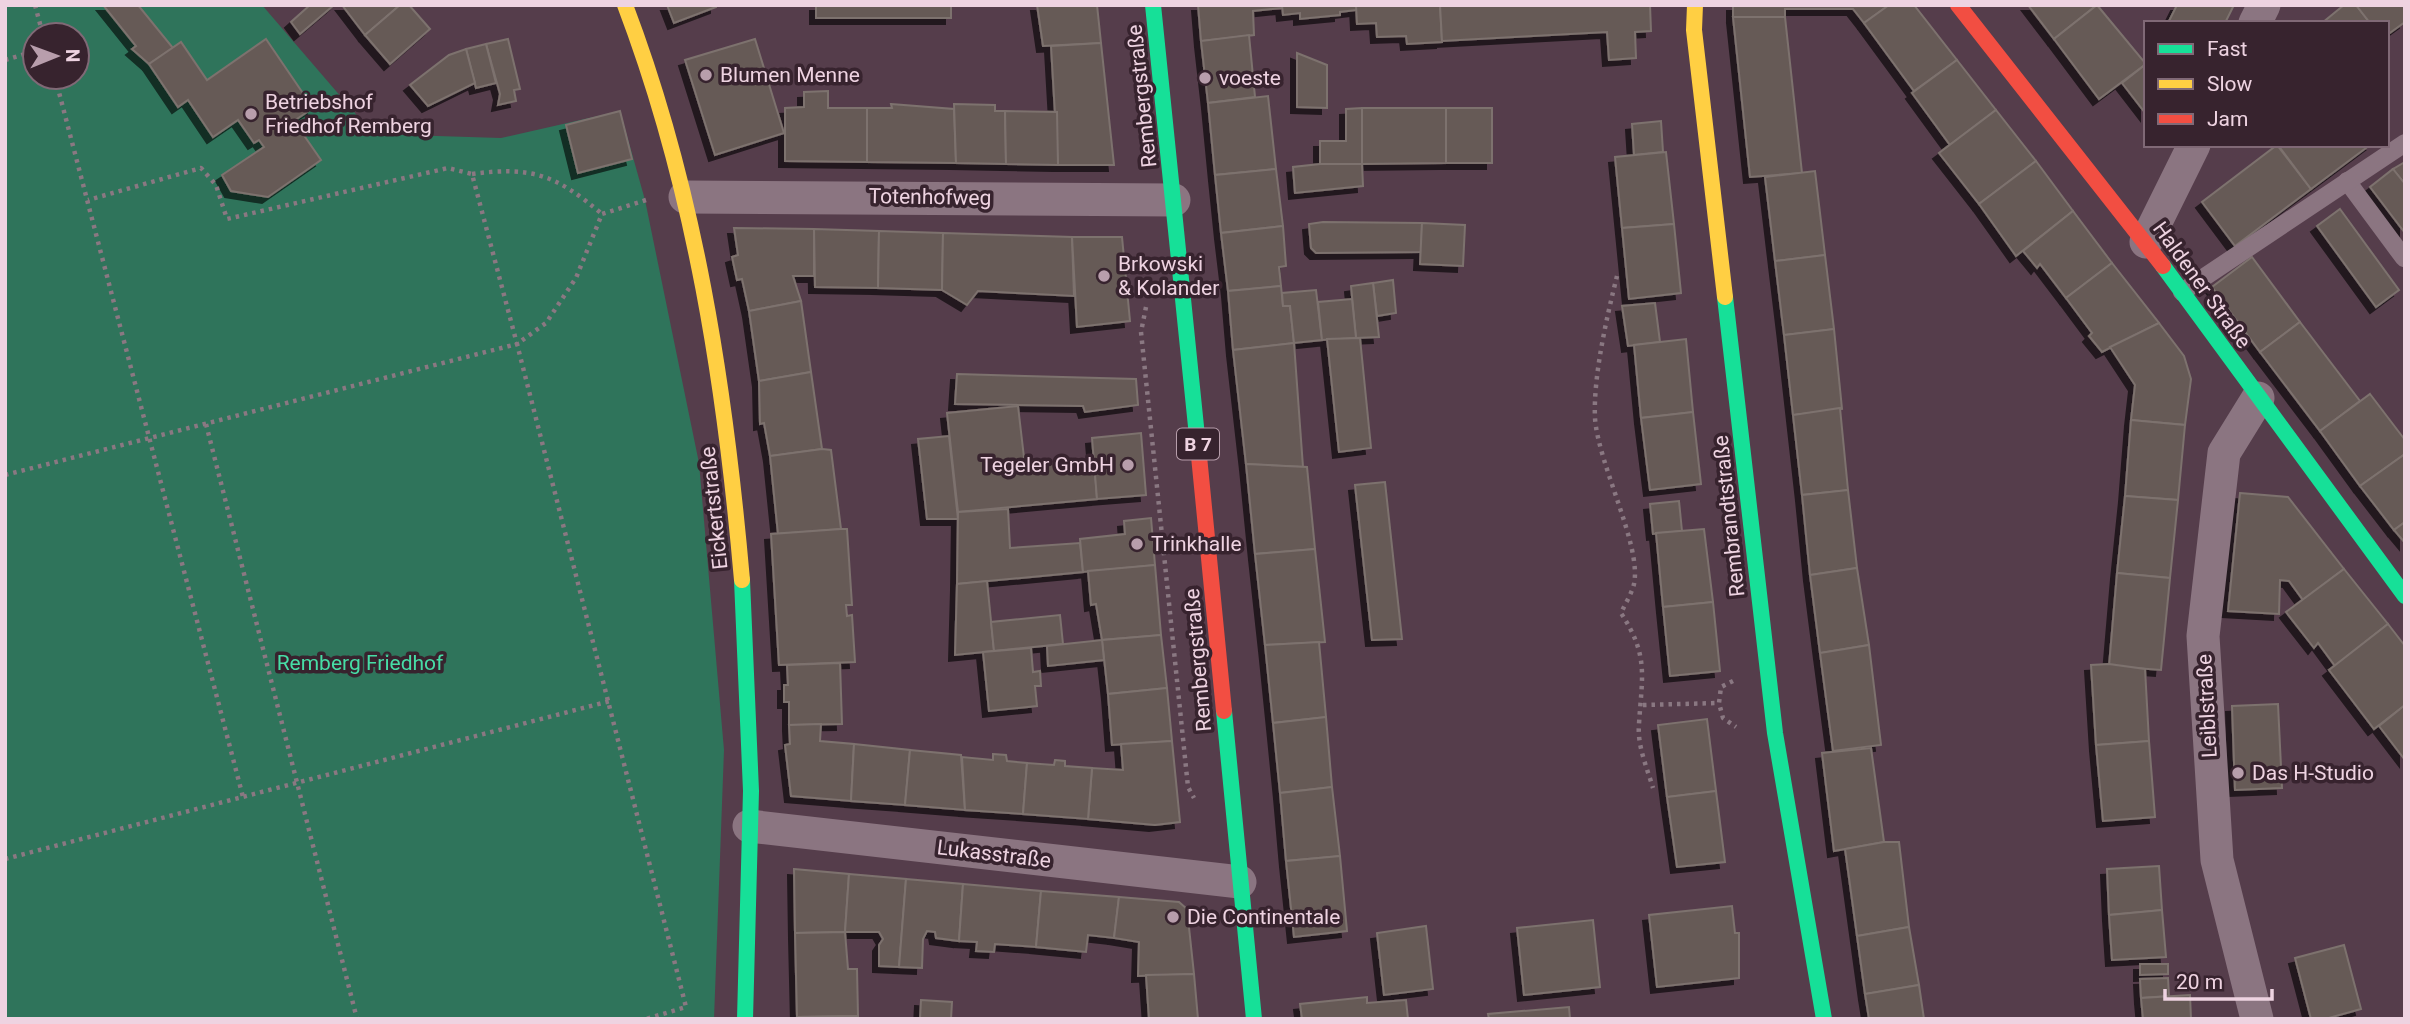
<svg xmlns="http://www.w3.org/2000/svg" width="2410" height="1024" viewBox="0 0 2410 1024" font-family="Roboto,sans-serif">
<defs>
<filter id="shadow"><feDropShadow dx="-6" dy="6" stdDeviation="0" flood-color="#0009"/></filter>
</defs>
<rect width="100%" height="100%" fill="#553d4b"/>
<path fill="#2f745b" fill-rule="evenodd" d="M 5,5 L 262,5 L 373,134 L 501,138 L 620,111 L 645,200 L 699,463 L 724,750 L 714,1019 L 5,1019 ZM 35,35 L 77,35 L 77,77 L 35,77 Z"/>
<g fill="#665a57" stroke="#7d726e" stroke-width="2" filter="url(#shadow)">
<polygon points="103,5 138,5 173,48 149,64 132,49 136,46"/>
<polygon points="310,5 334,5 300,34 291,22"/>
<polygon points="342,5 400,5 365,35"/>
<polygon points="400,5 409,5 430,29 390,64 365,35"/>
<polygon points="667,5 716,5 716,7 674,23"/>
<rect x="816" y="5" width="135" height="13"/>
<polygon points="1037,5 1097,5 1101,43 1043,46"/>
<polygon points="1198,5 1282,5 1282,8 1253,11 1254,35 1201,41"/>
<polygon points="1282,5 1356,5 1357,10 1340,12 1340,15 1300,19 1300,13 1283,15"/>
<polygon points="1356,5 1440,5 1442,42 1407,44 1406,36 1377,37 1376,23 1357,24"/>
<polygon points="1440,5 1650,5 1651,31 1635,32 1636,58 1609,60 1607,32 1442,41"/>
<polygon points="1733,5 1889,5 1864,23 1853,9 1785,9 1785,17 1733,17"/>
<polygon points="1889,5 1914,5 1957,60 1914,91 1864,23"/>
<polygon points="2028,5 2097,5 2054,39"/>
<polygon points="2097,5 2146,64 2099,99 2054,39"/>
<polygon points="2177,5 2234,5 2225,23 2168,23"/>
<polygon points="2344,5 2356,5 2370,23 2322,23"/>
<polygon points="2356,5 2405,5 2405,22 2387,35 2387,23 2370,23"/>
<polygon points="1733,17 1785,17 1802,173 1750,177"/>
<polygon points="1249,35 1255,97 1208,103 1201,41"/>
<polygon points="266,39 313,108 294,121 321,160 268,197 231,191 222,175 264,147 259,140 254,143 238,120 213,137 188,100 178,107 149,64 181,42 207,80"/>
<polygon points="508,39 520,89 514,90 516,101 498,105 500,94 486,44"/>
<polygon points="755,39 784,133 715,155 685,60"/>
<polygon points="1101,43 1114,165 1058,165 1051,46"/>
<polygon points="486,44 496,83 476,88 466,49"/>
<polygon points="466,49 475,83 428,106 410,85 449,55"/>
<polygon points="1297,53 1327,65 1327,108 1297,107"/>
<polygon points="1957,60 1996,110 1950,145 1912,93"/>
<polygon points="2146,64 2146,114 2122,83"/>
<polygon points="828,91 828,108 867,108 867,162 785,161 785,108 804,107 804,92"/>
<polygon points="1268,96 1276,169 1215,175 1208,103"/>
<polygon points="891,104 954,109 956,163 867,162 867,108 892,108"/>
<polygon points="954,104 995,105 995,111 1005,111 1006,164 956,163"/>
<polygon points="1362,108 1446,108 1446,163 1362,164"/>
<polygon points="1362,108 1362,164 1320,164 1320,141 1346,141 1346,109"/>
<rect x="1446" y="108" width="46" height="55"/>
<polygon points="1996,110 2036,161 1979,204 1939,153"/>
<polygon points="620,111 632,159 578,173 566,125"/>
<polygon points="1005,111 1057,112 1058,165 1006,164"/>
<polygon points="1661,121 1663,152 1634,155 1632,124"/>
<polygon points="2277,145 2311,189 2235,246 2202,202"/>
<polygon points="2278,145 2370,145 2311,189"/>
<polygon points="1666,152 1674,224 1622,228 1615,157"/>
<polygon points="2036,161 2073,211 2016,256 1979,204"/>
<polygon points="2405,162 2405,184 2393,169"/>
<polygon points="1320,164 1362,164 1363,186 1295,193 1293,167"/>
<polygon points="1276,169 1283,226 1221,233 1215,175"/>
<polygon points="2393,169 2405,184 2405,233 2370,187"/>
<polygon points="1815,171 1825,255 1775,261 1765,177"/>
<polygon points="2340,209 2399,290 2376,307 2317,226"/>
<polygon points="2073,211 2112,263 2066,298 2040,264 2037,268 2023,251"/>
<polygon points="1323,222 1422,223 1421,252 1316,253 1311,248 1309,224"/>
<polygon points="1422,223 1465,225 1463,266 1420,264"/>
<polygon points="1674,224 1681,293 1629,299 1622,228"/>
<polygon points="1283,226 1286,266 1279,267 1281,286 1228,291 1221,233"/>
<polygon points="734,228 814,229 814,276 793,276 801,301 749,311 742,279 737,280 732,257 738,255"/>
<polygon points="814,229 879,231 878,288 815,287"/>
<polygon points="879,231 943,233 942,290 878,288"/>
<polygon points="943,233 1072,237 1074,296 978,291 967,305 942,290"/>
<polygon points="1072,237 1122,237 1130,321 1077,327"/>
<polygon points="1825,255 1834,329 1784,335 1775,261"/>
<polygon points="2252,257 2300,322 2260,352 2212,287"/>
<polygon points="2112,263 2159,323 2102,352 2089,336 2092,333 2066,298"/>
<polygon points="1393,280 1396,313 1377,316 1373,283"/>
<polygon points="1373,283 1379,337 1356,338 1351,286"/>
<polygon points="1281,286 1283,306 1290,306 1294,343 1233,350 1228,291"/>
<polygon points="1316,290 1322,340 1294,343 1290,306 1283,306 1282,293"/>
<polygon points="1352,299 1356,338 1322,340 1318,302"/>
<polygon points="801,301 811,372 759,381 749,311"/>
<polygon points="1655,303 1660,342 1628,346 1622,306"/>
<polygon points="2300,322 2360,401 2320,431 2260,352"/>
<polygon points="2159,323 2184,356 2191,379 2185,425 2131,420 2135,385 2110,347"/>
<polygon points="1834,329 1842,409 1793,415 1784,335"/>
<polygon points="1360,338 1371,448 1339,452 1327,339"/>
<polygon points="1686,339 1693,412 1641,418 1634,345"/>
<polygon points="1294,343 1303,467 1246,464 1233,350"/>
<polygon points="811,372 822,449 770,456 764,423 760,424 759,381"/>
<polygon points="957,374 1136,379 1138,405 1085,412 1083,406 955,404"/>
<polygon points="2370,394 2405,440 2405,454 2360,486 2320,431"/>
<polygon points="1018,406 1025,466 1094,459 1097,499 958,512 947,413"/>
<polygon points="1840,408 1848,490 1802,495 1793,415"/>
<polygon points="1693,412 1701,484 1650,490 1641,418"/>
<polygon points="2131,420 2185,425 2178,500 2125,496"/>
<polygon points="1141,433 1146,495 1097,499 1092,438"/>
<polygon points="949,436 958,519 927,519 918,439"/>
<polygon points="822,449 831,450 841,529 778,534 770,456"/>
<polygon points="2405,454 2405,522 2394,530 2360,486"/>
<polygon points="1246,464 1307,467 1315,549 1255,554"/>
<polygon points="1385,482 1402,639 1372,640 1355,485"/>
<polygon points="1848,490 1857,568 1810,575 1802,495"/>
<polygon points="2240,493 2288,497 2344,569 2303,600 2289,581 2280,580 2279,614 2228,611"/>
<polygon points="2125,496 2178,500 2170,578 2117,573"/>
<polygon points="1679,501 1682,531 1653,534 1650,504"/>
<polygon points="1008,509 1010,548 1080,543 1083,572 957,584 958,512"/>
<polygon points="1151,518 1155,565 1083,572 1080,539 1125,534 1124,521"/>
<polygon points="2405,522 2405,543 2394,530"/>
<polygon points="841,529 847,529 852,605 846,605 847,616 852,615 855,662 779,665 771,534"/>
<polygon points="1704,529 1713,602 1663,607 1656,533"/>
<polygon points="1315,549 1325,642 1265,645 1255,554"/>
<polygon points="1155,565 1161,635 1102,640 1096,604 1091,605 1088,571"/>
<polygon points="1857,568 1869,645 1820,653 1810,575"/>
<polygon points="2344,569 2388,624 2335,666 2318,643 2314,648 2286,612"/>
<polygon points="2117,573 2170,578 2161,670 2109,666"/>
<polygon points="987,581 994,651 955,655 957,584"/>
<polygon points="1713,602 1720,671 1670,676 1663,607"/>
<polygon points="1060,615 1063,644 994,651 991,622"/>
<polygon points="2388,624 2405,646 2405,705 2374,729 2329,670"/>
<polygon points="1161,635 1167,688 1108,694 1102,640"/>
<polygon points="1102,640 1104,660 1048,666 1047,646"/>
<polygon points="1319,642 1326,717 1273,723 1265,645"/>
<polygon points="1869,645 1881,745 1833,751 1820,653"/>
<polygon points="1031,648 1033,672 1040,671 1041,686 1035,686 1037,706 989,711 983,652"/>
<polygon points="840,663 842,724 789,725 789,702 784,702 784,685 788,685 787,665"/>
<polygon points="2109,664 2145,669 2149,741 2096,745 2091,665"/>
<polygon points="1167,688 1172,741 1112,745 1108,694"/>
<polygon points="2278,704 2282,788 2235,790 2232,706"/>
<polygon points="2405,705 2405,760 2379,726"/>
<polygon points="1326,717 1332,787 1280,793 1273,723"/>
<polygon points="1707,719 1716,791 1667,797 1658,725"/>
<polygon points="821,724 820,741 854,744 851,801 791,796 785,745 790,744 789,725"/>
<polygon points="1172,741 1180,822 1155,825 1088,819 1092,768 1123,770 1121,744"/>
<polygon points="2149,741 2155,817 2103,821 2096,745"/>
<polygon points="854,744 910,750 905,805 851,801"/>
<polygon points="1871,748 1884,842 1834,851 1822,753"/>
<polygon points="910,750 961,755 965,810 905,805"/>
<polygon points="993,754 1006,755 1007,761 1027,763 1023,814 965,810 962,757 993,760"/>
<polygon points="1055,760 1065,761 1065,766 1092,768 1088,819 1023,814 1027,763 1054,765"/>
<polygon points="1332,787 1340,856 1286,861 1280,793"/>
<polygon points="1716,791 1725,862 1677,867 1667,797"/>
<polygon points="1884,842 1899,842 1909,927 1857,936 1845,849"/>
<polygon points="1340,856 1347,931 1294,937 1286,861"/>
<polygon points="2159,866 2162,910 2109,915 2107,869"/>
<polygon points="794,869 849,874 845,932 795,933"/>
<polygon points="849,874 906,879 899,967 879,966 879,945 883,939 879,932 845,932"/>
<polygon points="906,879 963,884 959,941 936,938 935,932 927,931 923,939 922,968 899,967"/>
<polygon points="963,884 1041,891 1036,947 995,944 994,952 976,951 977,942 959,941"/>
<polygon points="1041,891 1119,897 1114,938 1088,935 1086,952 1036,947"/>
<polygon points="1119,897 1179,902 1187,909 1194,974 1138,976 1139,942 1114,938"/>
<polygon points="1732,906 1735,933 1739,933 1739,978 1657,987 1649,915"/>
<polygon points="2162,910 2166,957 2112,960 2109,915"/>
<polygon points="1593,920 1600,987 1524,995 1517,928"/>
<polygon points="1426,926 1433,989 1384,995 1377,933"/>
<polygon points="1909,927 1919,985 1865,994 1857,936"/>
<polygon points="845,932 848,969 857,969 858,1016 797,1017 795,933"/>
<polygon points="2344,945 2361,1009 2325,1019 2311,1019 2295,958"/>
<polygon points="2140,964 2168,964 2168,974 2140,975"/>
<polygon points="1194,974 1198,1019 1149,1019 1146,975"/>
<polygon points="2168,978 2169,996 2141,998 2140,979"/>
<polygon points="1919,985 1924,1019 1869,1019 1865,994"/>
<polygon points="2190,995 2191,1019 2143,1019 2141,998"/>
<polygon points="1367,997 1367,1003 1406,1000 1408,1019 1302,1019 1300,1004"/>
<polygon points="921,1000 952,1002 951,1019 920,1019"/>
<polygon points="1569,1007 1570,1019 1489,1019 1488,1014"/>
<polygon points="858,1016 858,1019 797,1019 797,1017"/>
</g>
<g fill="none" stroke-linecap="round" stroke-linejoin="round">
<g stroke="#8a7882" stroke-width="4.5" stroke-dasharray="3.5 5" stroke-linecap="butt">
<polyline points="35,5 43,35"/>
<polyline points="5,60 35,51"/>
<polyline points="55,77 243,797"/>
<path d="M 472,174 C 532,166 556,175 602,214"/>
<polyline points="646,200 602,214 576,278 546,323 517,344 686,1007 646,1019"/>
<path d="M 1617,276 C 1607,316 1593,377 1595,418 C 1598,464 1642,546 1634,584 C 1632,593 1625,604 1621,613 C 1649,656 1642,675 1639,724 C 1637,745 1647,768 1653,788"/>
<polyline points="1146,307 1141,332 1188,787 1194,798"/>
<polyline points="206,424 357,1019"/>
<polyline points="5,475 517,344 472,174 448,168 227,219 216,185 201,168 88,200"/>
<polyline points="1733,681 1721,687 1719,703 1723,718 1736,727"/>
<polyline points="1643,705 1719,703"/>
<polyline points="5,859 610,701"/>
</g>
<g stroke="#8b7581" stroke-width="18">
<polyline points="2347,181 2404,258"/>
<polyline points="2182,292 2405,143"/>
</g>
<g stroke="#8b7581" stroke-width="33">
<polyline points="2255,23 2264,5"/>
<polyline points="685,197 1174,200"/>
<polyline points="2146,242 2194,145"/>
<polyline points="749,826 1240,882"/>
<polyline points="2257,1019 2217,860 2203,636 2224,453 2258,398"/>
</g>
<g stroke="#16e098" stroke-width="16">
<polyline points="1153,5 1198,446"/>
<polyline points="2163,266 2405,596"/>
<polyline points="1725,297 1775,733 1824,1019"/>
<polyline points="742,580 751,791 745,1019"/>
<polyline points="1224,711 1254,1019"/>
</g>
<g stroke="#ffcf43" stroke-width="16">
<path d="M 625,5 C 695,189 725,385 742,580"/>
<polyline points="1695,5 1694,30 1725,297"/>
</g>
<g stroke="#f24e42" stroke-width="16">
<polyline points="1958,5 2163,266"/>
<polyline points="1198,446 1224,711"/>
</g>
</g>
<g fill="#b89eac" stroke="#37232e" stroke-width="2.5">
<circle cx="706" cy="75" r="7"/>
<circle cx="1205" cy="78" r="7"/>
<circle cx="251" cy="114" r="7"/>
<circle cx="1104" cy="276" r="7"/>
<circle cx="1128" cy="465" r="7"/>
<circle cx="1137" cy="544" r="7"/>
<circle cx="2238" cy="773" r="7"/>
<circle cx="1173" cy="917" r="7"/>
</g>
<g text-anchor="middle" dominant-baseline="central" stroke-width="7" stroke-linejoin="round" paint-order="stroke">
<rect fill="#37232e" stroke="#b79eab" stroke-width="2" x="1177" y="428.5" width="42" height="31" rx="5"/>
<g font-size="19" font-weight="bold" fill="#eed3e1">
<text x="1198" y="444">B 7</text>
</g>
<g font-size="21" fill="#eed3e1" stroke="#37232e" text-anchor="start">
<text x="720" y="75">Blumen Menne</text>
<text x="1219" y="78">voeste</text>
<text x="265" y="102">Betriebshof<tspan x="265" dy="24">Friedhof Remberg</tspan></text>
<text x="1118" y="264">Brkowski<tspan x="1118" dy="24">&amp; Kolander</tspan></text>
<text x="1114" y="465" text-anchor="end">Tegeler GmbH</text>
<text x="1151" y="544">Trinkhalle</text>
<text x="2252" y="773">Das H-Studio</text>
<text x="1187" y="917">Die Continentale</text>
</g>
<g font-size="21" fill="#eed3e1" stroke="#37232e">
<text transform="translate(1142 96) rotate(-96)">Rembergstraße</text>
<text transform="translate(930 197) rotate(1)">Totenhofweg</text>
<text transform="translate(2202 285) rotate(54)">Haldener Straße</text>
<text transform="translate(714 508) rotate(-96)">Eickertstraße</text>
<text transform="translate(1729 516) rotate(-96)">Rembrandtstraße</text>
<text transform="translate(1198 660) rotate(-95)">Rembergstraße</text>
<text transform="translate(2207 706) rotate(-93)">Leiblstraße</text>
<text transform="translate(994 854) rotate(7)">Lukasstraße</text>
</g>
<g font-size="21" fill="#47dda6" stroke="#37232e">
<text x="360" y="663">Remberg Friedhof</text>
</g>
</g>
<rect width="2410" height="1024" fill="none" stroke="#eed3e1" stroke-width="14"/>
<rect x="2144" y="21" width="245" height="126" fill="#37232e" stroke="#806976" stroke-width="2"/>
<rect x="2158" y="44" width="35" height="10" fill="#16e098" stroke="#806976" stroke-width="2"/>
<text x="2207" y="56" font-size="21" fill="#eed3e1">Fast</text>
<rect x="2158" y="79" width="35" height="10" fill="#ffcf43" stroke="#806976" stroke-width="2"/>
<text x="2207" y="91" font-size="21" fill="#eed3e1">Slow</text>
<rect x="2158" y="114" width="35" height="10" fill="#f24e42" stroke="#806976" stroke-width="2"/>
<text x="2207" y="126" font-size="21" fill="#eed3e1">Jam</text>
<g transform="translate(56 56) rotate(89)"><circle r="33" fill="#37232e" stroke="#806976" stroke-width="2"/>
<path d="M0-5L12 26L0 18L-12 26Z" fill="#b89eac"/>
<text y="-10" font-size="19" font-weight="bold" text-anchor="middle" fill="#eed3e1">N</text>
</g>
<path d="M2165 989v10h107v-10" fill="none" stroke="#eed3e1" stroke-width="3.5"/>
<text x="2176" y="989" font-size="21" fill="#eed3e1" stroke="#37232e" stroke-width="5" paint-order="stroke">20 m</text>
</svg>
